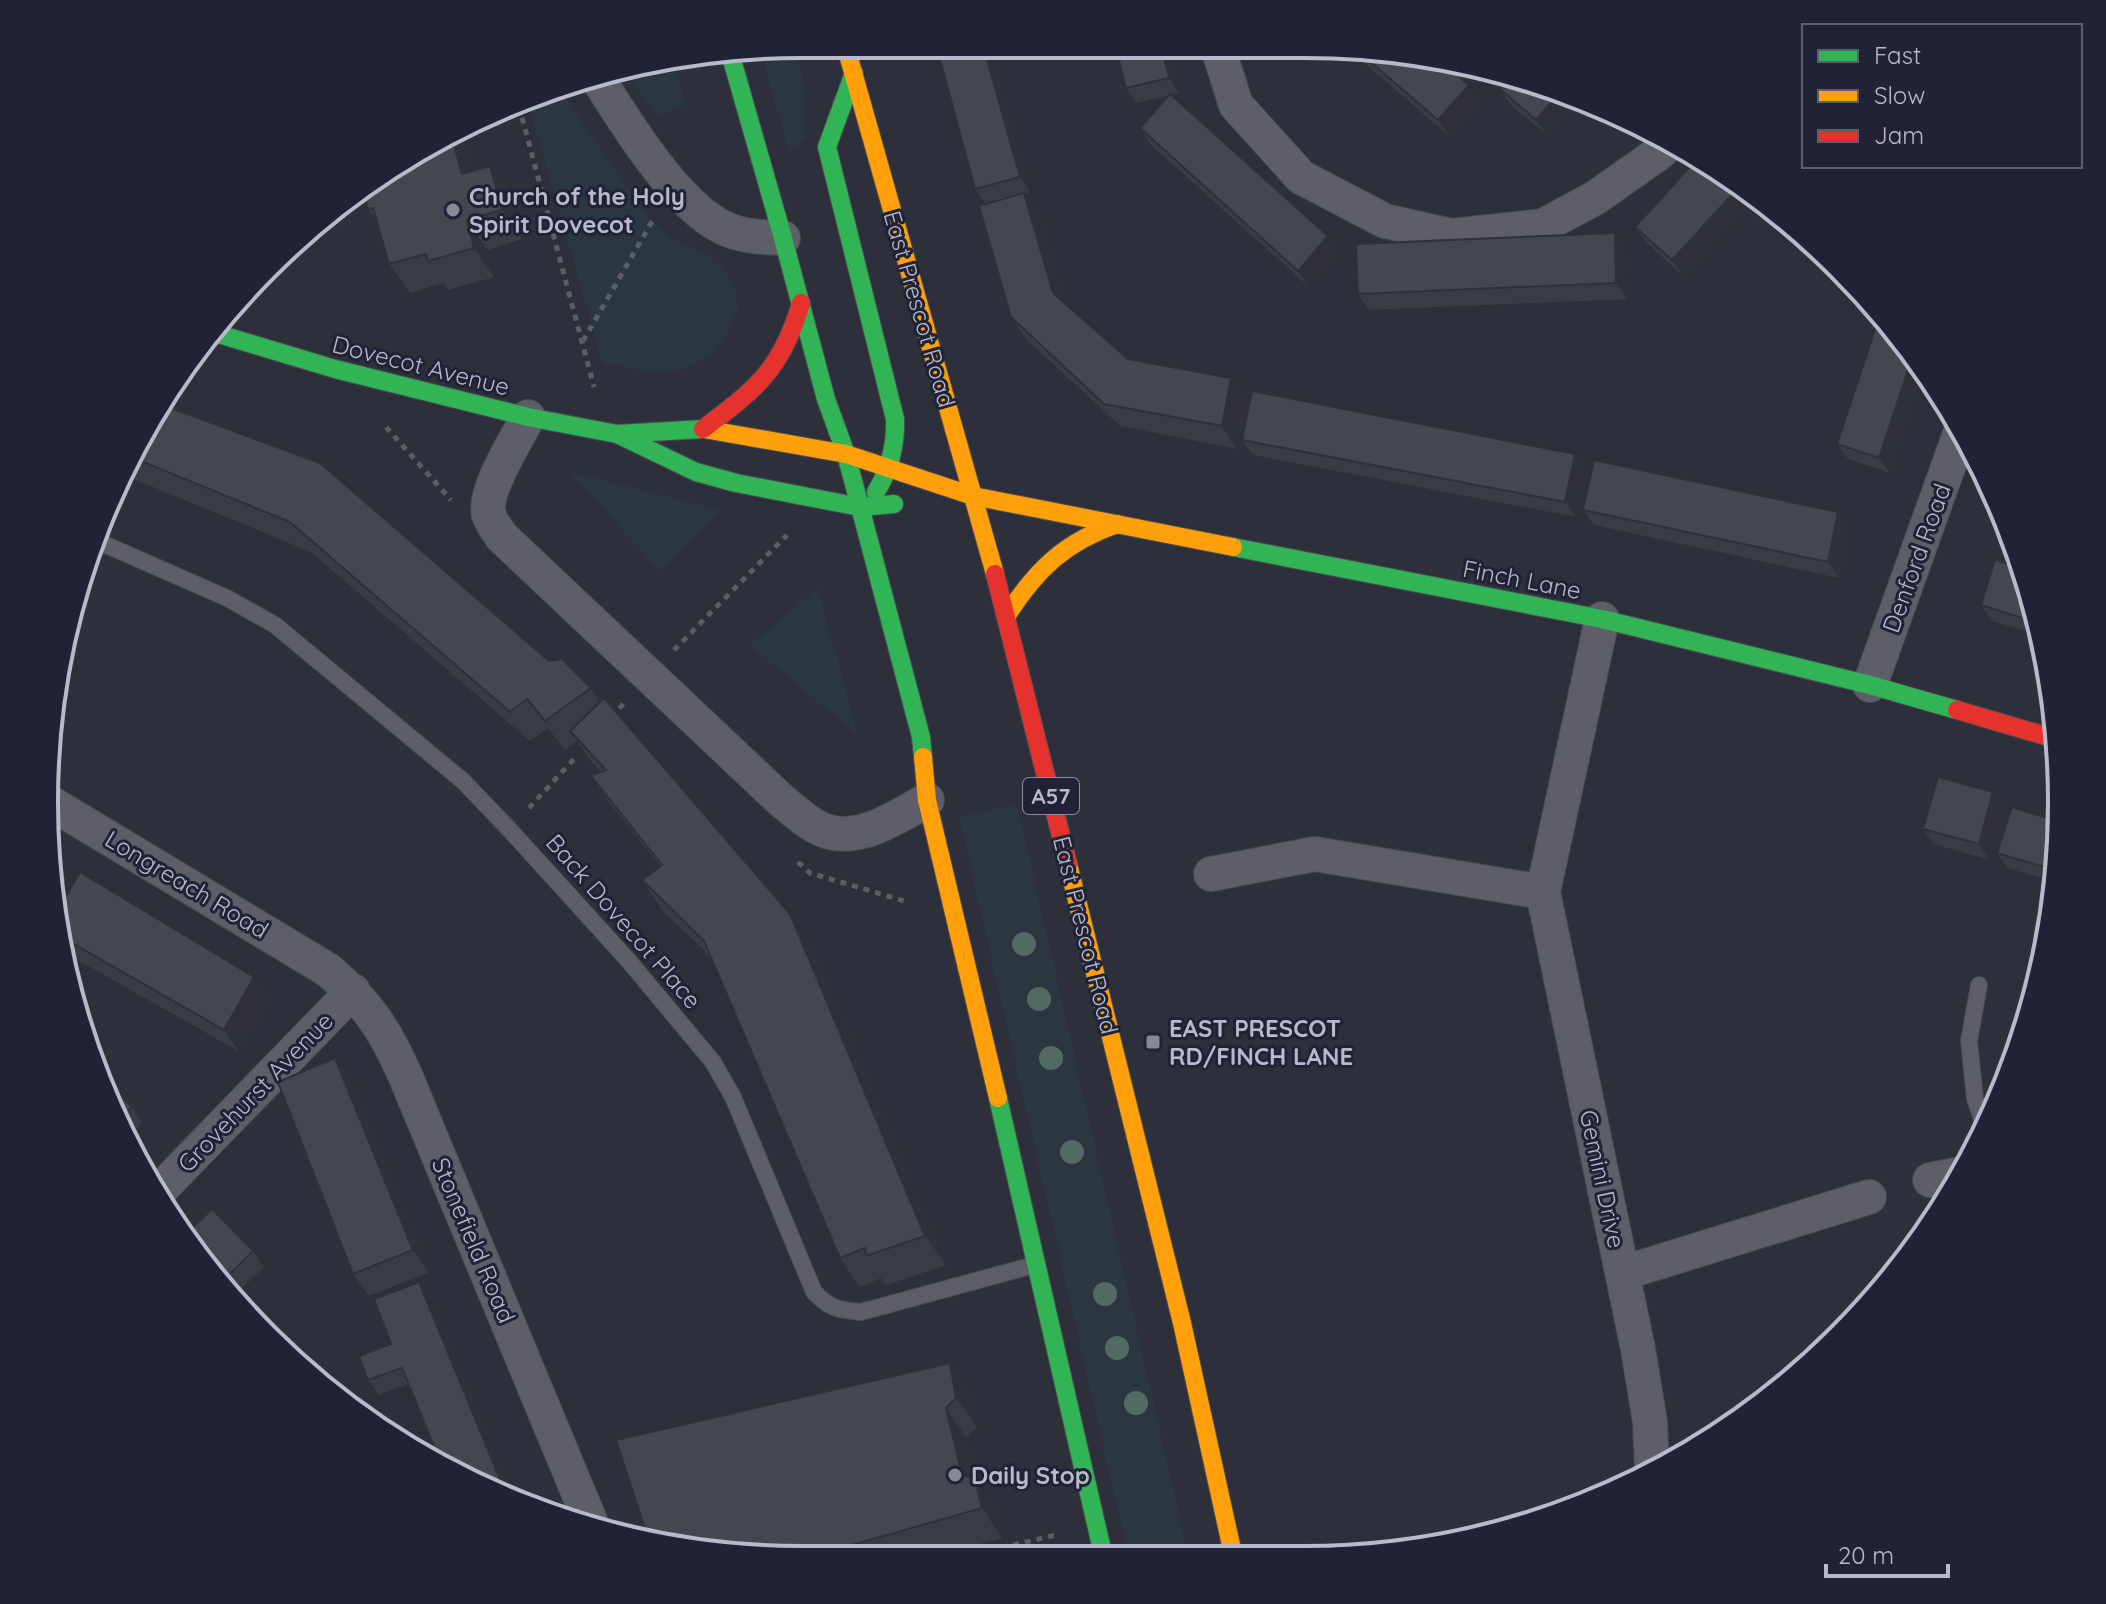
<svg xmlns="http://www.w3.org/2000/svg" width="2106" height="1604" viewBox="0 0 2106 1604" font-family="Quicksand,sans-serif">
<rect width="100%" height="100%" fill="#2d2f3a"/>
<g fill="#2a3740">
<polygon points="796,45 805,92 805,139 789,151 760,50"/>
<polygon points="673,61 686,105 657,116 623,68"/>
<polygon points="559,89 639,205 669,237 703,252 721,267 735,286 738,309 729,331 713,354 687,369 657,373 603,364 528,102"/>
<polygon points="569,471 720,510 660,571"/>
<polygon points="818,588 858,735 750,645"/>
<polygon points="1017,804 1188,1554 1128,1554 959,817"/>
</g>
<g fill="none" stroke-linecap="round" stroke-linejoin="round">
<g stroke="#494b53" stroke-width="18">
<g id="lane">
<path d="M 97,541 L 227,598 L 275,625 L 463,781 L 509,829 L 628,960 L 713,1062 L 733,1097 L 814,1292 C 830,1309 839,1310 861,1312 L 1034,1265"/>
<polyline points="1979,985 1969,1041 1975,1099 1985,1128"/>
</g>
</g>
<g stroke="#494b53" stroke-width="36">
<g id="street">
<polyline points="1217,45 1236,105 1301,177 1385,221 1452,236 1543,226 1595,198 1659,153 1671,142"/>
<path d="M 595,74 C 624,120 674,203 722,227 C 741,237 762,237 783,238"/>
<path d="M 528,417 C 517,439 482,492 489,515 C 491,523 498,531 502,537 L 782,801 C 796,812 811,827 829,832 C 862,841 899,816 927,800"/>
<polyline points="1602,619 1543,892 1638,1349 1650,1422 1652,1468"/>
<polyline points="1870,685 1961,431"/>
<path d="M 44,799 L 328,970 C 368,1004 384,1028 405,1075 L 593,1528"/>
<polyline points="1211,874 1315,854 1543,892"/>
<polyline points="1930,1180 1961,1174"/>
<polyline points="157,1193 353,991"/>
<polyline points="1623,1273 1869,1197"/>
</g>
</g>
<g stroke="#494b53" stroke-width="20">
<g id="fast">
<polyline points="730,53 783,238 826,399 846,454 921,737 923,757"/>
<path d="M 854,73 L 827,147 L 895,419 C 896,446 890,469 876,492"/>
<polyline points="215,333 335,369 528,417 617,434 704,429"/>
<polyline points="619,435 696,472 736,483 860,507 894,504"/>
<polyline points="1233,547 1602,619 1870,685 1957,710"/>
<polyline points="998,1098 1103,1554"/>
</g>
</g>
<g stroke="#494b53" stroke-width="20">
<g id="slow">
<polyline points="845,44 995,574"/>
<polyline points="704,429 846,454 973,496 1233,547"/>
<path d="M 1007,615 C 1037,569 1065,542 1117,524"/>
<polyline points="923,757 927,800 998,1098"/>
<polyline points="1068,864 1182,1323 1233,1554"/>
</g>
</g>
<g stroke="#494b53" stroke-width="20">
<g id="jam">
<path d="M 703,429 C 756,389 782,369 801,303"/>
<polyline points="995,574 1068,864"/>
<polyline points="1957,710 2056,739"/>
</g>
</g>
<g stroke="#5a5d65" stroke-width="5" stroke-dasharray="6 6" stroke-linecap="butt">
<polyline points="519,106 594,387"/>
<polyline points="583,341 654,218"/>
<polyline points="386,427 451,500"/>
<polyline points="674,650 787,535"/>
<polyline points="611,717 626,701"/>
<polyline points="529,808 574,759"/>
<polyline points="798,862 810,873 908,902"/>
<polyline points="978,1553 1056,1535"/>
</g>
<use href="#lane" stroke="#5d5e68" stroke-width="16"/>
<use href="#street" stroke="#5d5e68" stroke-width="34"/>
<use href="#fast" stroke="#30b455" stroke-width="18"/>
<use href="#slow" stroke="#ff9f0a" stroke-width="18"/>
<use href="#jam" stroke="#e5322d" stroke-width="18"/>
</g>
<g fill="#526a63">
<circle cx="1024" cy="944" r="12"/>
<circle cx="1039" cy="999" r="12"/>
<circle cx="1051" cy="1058" r="12"/>
<circle cx="1072" cy="1152" r="12"/>
<circle cx="1105" cy="1294" r="12"/>
<circle cx="1117" cy="1348" r="12"/>
<circle cx="1136" cy="1403" r="12"/>
</g>
<g fill="#3a3c45">
<polygon points="936,44 1030,192 1024,194 1040,215 1065,304 1128,359 1231,378 1247,401 1237,449 1120,426 1027,340 1011,317 986,204 975,189"/>
<polygon points="1168,45 1179,93 1172,95 1339,252 1308,286 1150,144 1140,128 1168,96 1136,103 1126,88"/>
<polygon points="1345,46 1353,46 1480,100 1449,136"/>
<polygon points="1513,75 1547,135 1511,105 1500,89"/>
<polygon points="1698,158 1757,195 1683,276 1646,242 1635,227"/>
<polygon points="473,171 510,195 522,239 487,250 494,277 448,290 443,283 410,293 389,264 378,223 368,209 383,178"/>
<polygon points="1615,233 1625,249 1627,299 1369,310 1358,294"/>
<polygon points="1878,321 1890,473 1848,459 1837,444"/>
<polygon points="145,423 549,661 591,688 600,702 810,943 946,1265 886,1285 881,1278 860,1287 840,1258 711,957 662,910 642,880 661,867 611,805 591,776 601,772 590,760 577,741 565,750 548,728 530,741 311,552 124,475"/>
<polygon points="1242,440 1585,469 1576,517 1253,455"/>
<polygon points="1583,510 1838,512 1849,527 1839,578 1594,525"/>
<polygon points="2021,568 2042,636 1992,621 1981,605"/>
<polygon points="1993,792 2004,808 1989,860 1934,844 1923,829"/>
<polygon points="2060,822 2054,882 2008,868 1997,853"/>
<polygon points="56,872 72,886 270,999 240,1052 69,955"/>
<polygon points="335,1058 350,1080 429,1272 369,1296 353,1274"/>
<polygon points="97,1072 132,1107 142,1122 129,1136"/>
<polygon points="183,1237 253,1251 264,1267 233,1297"/>
<polygon points="430,1297 511,1497 440,1461 408,1384 379,1395 368,1380 391,1344"/>
<polygon points="970,1392 977,1427 966,1437 977,1482 995,1508 1002,1538 945,1553 703,1553 616,1440"/>
</g>
<g fill="#303138">
<polygon points="983,45 990,45 1030,192 1020,177"/>
<polygon points="1161,45 1168,45 1179,93 1169,78"/>
<polygon points="1469,85 1480,100 1449,136 1438,120"/>
<polygon points="1560,92 1578,99 1547,135 1536,120"/>
<polygon points="462,130 482,203 462,174 451,134"/>
<polygon points="490,166 510,195 522,239 502,210"/>
<polygon points="1741,185 1757,195 1683,276 1672,260"/>
<polygon points="1024,193 1040,215 1069,316 1053,293"/>
<polygon points="467,220 487,250 494,277 474,248"/>
<polygon points="1615,233 1625,249 1627,299 1616,283"/>
<polygon points="1328,236 1339,252 1308,286 1298,271"/>
<polygon points="1912,358 1924,370 1890,473 1879,458"/>
<polygon points="1231,378 1247,401 1237,449 1222,426"/>
<polygon points="1575,454 1585,469 1576,517 1565,502"/>
<polygon points="1838,512 1849,527 1839,578 1828,562"/>
<polygon points="1993,792 2004,808 1989,860 1979,844"/>
<polygon points="67,879 78,895 63,918 59,893"/>
<polygon points="790,914 810,943 946,1265 925,1236"/>
<polygon points="254,977 270,999 240,1052 224,1030"/>
<polygon points="335,1058 350,1080 429,1272 413,1250"/>
<polygon points="419,1282 430,1297 511,1497 506,1494"/>
<polygon points="950,1363 970,1392 977,1427 956,1398"/>
<polygon points="946,1408 966,1437 977,1482 995,1508 1002,1538 982,1508 962,1475"/>
</g>
<g fill="#444650" stroke="#303138" stroke-width="2">
<polygon points="936,44 983,45 1020,177 975,189"/>
<polygon points="1115,45 1161,45 1169,78 1126,88"/>
<polygon points="1352,46 1441,60 1469,85 1438,120"/>
<polygon points="1513,75 1560,92 1536,120 1500,89"/>
<polygon points="1170,94 1328,236 1298,271 1140,128"/>
<polygon points="451,134 462,174 490,166 502,210 467,220 474,248 428,261 426,254 389,264 373,208 368,209 363,191 379,179 383,178 383,176 423,146"/>
<polygon points="1698,158 1741,185 1672,260 1635,227"/>
<polygon points="1024,193 1053,293 1128,359 1231,378 1222,426 1104,404 1011,317 979,206"/>
<polygon points="1615,233 1616,283 1358,294 1356,244"/>
<polygon points="1878,321 1912,358 1879,458 1837,444"/>
<polygon points="1252,391 1575,454 1565,502 1242,440"/>
<polygon points="160,404 320,463 549,661 562,659 591,688 545,721 527,699 510,712 290,522 131,457 145,423"/>
<polygon points="1594,460 1838,512 1828,562 1583,510"/>
<polygon points="1995,560 2021,568 2038,623 1981,605"/>
<polygon points="604,698 790,914 925,1236 866,1256 865,1248 840,1258 704,941 642,880 662,865 591,776 606,770 570,731"/>
<polygon points="1938,777 1993,792 1979,844 1923,829"/>
<polygon points="2012,807 2060,822 2055,870 1997,853"/>
<polygon points="56,872 67,879 59,893"/>
<polygon points="80,872 254,977 224,1030 67,940 61,905"/>
<polygon points="335,1058 413,1250 353,1274 278,1082"/>
<polygon points="97,1072 132,1107 120,1118"/>
<polygon points="212,1209 253,1251 221,1283 183,1237"/>
<polygon points="419,1282 506,1494 440,1461 402,1368 368,1380 359,1356 391,1344 374,1299"/>
<polygon points="950,1363 956,1398 946,1408 962,1475 975,1479 982,1508 845,1547 814,1553 703,1553 649,1541 616,1440"/>
</g>
<g fill="#878998" stroke="#202335" stroke-width="3">
<circle cx="453" cy="210" r="8"/>
<rect x="1145" y="1034" width="16" height="16" rx="4"/>
<circle cx="955" cy="1475" r="8"/>
</g>
<g text-anchor="middle" dominant-baseline="central" stroke-width="6" stroke-linejoin="round" paint-order="stroke">
<rect fill="#202335" stroke="#8a8d9d" stroke-width="2" x="1023" y="778" width="56" height="36" rx="6"/>
<g font-size="22" font-weight="bold" fill="#b8baca">
<text x="1051" y="796">A57</text>
</g>
<g font-size="24" font-weight="bold" fill="#b8baca" stroke="#202335" text-anchor="start">
<text x="469" y="196">Church of the Holy<tspan x="469" dy="28">Spirit Dovecot</tspan></text>
<text x="1169" y="1028">EAST PRESCOT<tspan x="1169" dy="28">RD/FINCH LANE</tspan></text>
<text x="971" y="1475">Daily Stop</text>
</g>
<g font-size="24" fill="#b8baca" stroke="#202335">
<text transform="translate(920 309) rotate(74)">East Prescot Road</text>
<text transform="translate(421 365) rotate(14)">Dovecot Avenue</text>
<text transform="translate(1916 558) rotate(-70)">Denford Road</text>
<text transform="translate(1522 579) rotate(11)">Finch Lane</text>
<text transform="translate(187 884) rotate(31)">Longreach Road</text>
<text transform="translate(624 921) rotate(49)">Back Dovecot Place</text>
<text transform="translate(1086 935) rotate(76)">East Prescot Road</text>
<text transform="translate(255 1092) rotate(-46)">Grovehurst Avenue</text>
<text transform="translate(1603 1179) rotate(78)">Gemini Drive</text>
<text transform="translate(474 1240) rotate(67)">Stonefield Road</text>
</g>
</g>
<path d="M0 0H2106V1604H0ZM802 58H1304A744 744 0 0 1 2048 802V802A744 744 0 0 1 1304 1546H802A744 744 0 0 1 58 802V802A744 744 0 0 1 802 58Z" fill="#202335" fill-rule="evenodd"/>
<path fill="none" stroke="#b8baca" stroke-width="4" d="M802 58H1304A744 744 0 0 1 2048 802V802A744 744 0 0 1 1304 1546H802A744 744 0 0 1 58 802V802A744 744 0 0 1 802 58Z"/>
<rect x="1802" y="24" width="280" height="144" fill="#202335" stroke="#5d5f71" stroke-width="2"/>
<rect x="1818" y="50" width="40" height="12" fill="#30b455" stroke="#5d5f71" stroke-width="2"/>
<text x="1874" y="64" font-size="24" fill="#b8baca">Fast</text>
<rect x="1818" y="90" width="40" height="12" fill="#ff9f0a" stroke="#5d5f71" stroke-width="2"/>
<text x="1874" y="104" font-size="24" fill="#b8baca">Slow</text>
<rect x="1818" y="130" width="40" height="12" fill="#e5322d" stroke="#5d5f71" stroke-width="2"/>
<text x="1874" y="144" font-size="24" fill="#b8baca">Jam</text>
<path d="M1826 1564v12h122v-12" fill="none" stroke="#b8baca" stroke-width="4"/>
<text x="1838" y="1564" font-size="24" fill="#b8baca" stroke="#202335" stroke-width="6" paint-order="stroke">20 m</text>
</svg>
